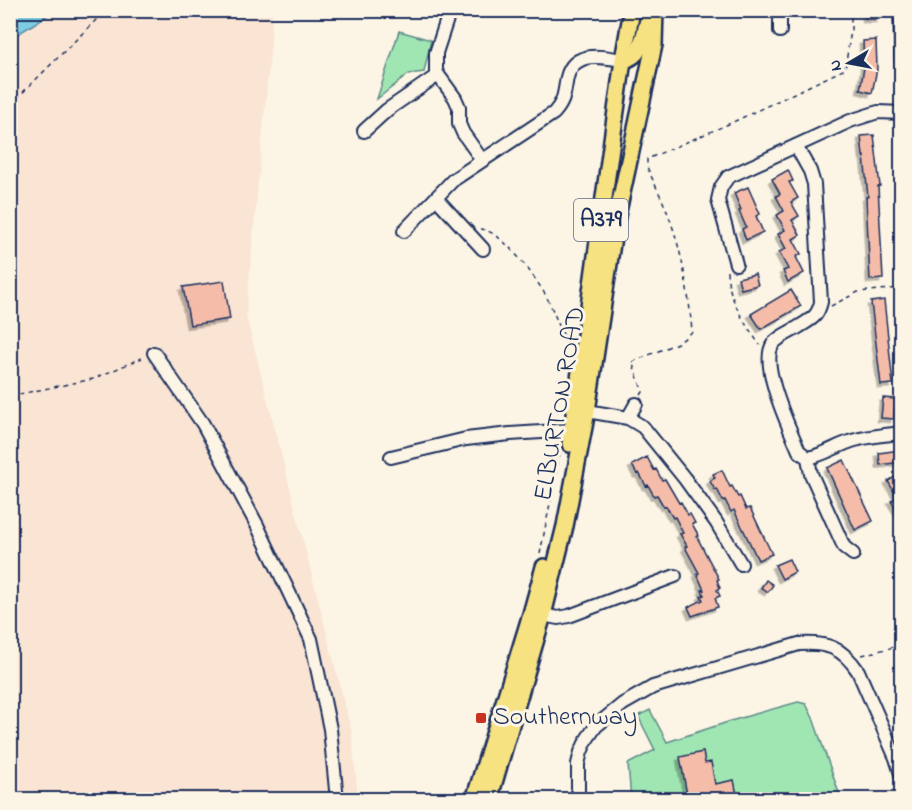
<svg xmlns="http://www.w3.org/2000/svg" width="912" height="810" viewBox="0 0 912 810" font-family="'Indie Flower',sans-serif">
<defs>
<filter id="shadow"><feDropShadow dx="-3.5" dy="3.5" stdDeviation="0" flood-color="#0004"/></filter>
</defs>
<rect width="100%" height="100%" fill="#fcf5e5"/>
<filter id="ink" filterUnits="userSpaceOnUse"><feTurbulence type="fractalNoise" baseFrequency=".0167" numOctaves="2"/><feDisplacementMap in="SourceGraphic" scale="12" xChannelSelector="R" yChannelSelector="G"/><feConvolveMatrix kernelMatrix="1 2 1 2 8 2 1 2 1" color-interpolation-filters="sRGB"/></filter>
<g filter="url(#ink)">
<polygon fill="#fae4d3" points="10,11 272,11 271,42 246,315 352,733 358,799 11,799"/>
<g fill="#a0e6b3" stroke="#5e8a88" stroke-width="1.5">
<polygon points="399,31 431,40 424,72 409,74 377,99"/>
<polygon points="798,702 806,704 813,718 841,799 631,799 628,764 655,750 638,716 650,710 667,742 734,720"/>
</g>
<polygon fill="#7fcbdf" stroke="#578dab" stroke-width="1.5" points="10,11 11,10 54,11 18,34 11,50"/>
<g fill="#f5bda9" stroke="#1b2f5e" stroke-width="1.5" filter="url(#shadow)">
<rect x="866" y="10" width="13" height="9"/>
<polygon points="876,40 877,69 872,93 860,90 864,68 863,41"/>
<polygon points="874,135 880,186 878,186 883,279 870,280 866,197 868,197 864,156 863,156 861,136"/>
<polygon points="788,170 793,181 789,182 798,198 791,202 799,216 792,220 800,235 793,239 801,254 796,257 804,273 788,282 783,271 788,269 779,252 786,249 778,234 785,230 777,215 784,211 776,196 780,194 772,179"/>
<polygon points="748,187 760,214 756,216 763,232 746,240 742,229 746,227 739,211 741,210 734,193"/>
<polygon points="755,274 758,285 741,289 738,278"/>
<polygon points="224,281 230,319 190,325 183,287"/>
<polygon points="791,290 801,306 761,329 751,314"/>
<polygon points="884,300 893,384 881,385 871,302"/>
<polygon points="883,398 895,399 894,419 881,418"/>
<polygon points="900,450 901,462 880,465 879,453"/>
<polygon points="647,457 654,470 656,469 662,480 665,479 679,503 681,502 688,515 690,514 695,523 692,524 699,536 697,537 719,579 717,580 720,588 717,590 720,596 715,598 718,607 692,616 688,607 703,600 701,596 704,595 702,590 704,590 697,574 699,573 685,547 687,546 680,534 683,533 675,517 673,518 666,506 664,507 657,495 654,496 648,485 646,486 639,473 637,474 632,465"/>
<polygon points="844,460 873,521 855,530 827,468"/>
<polygon points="722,470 730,487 732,486 738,497 740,496 746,509 750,508 772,554 758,560 734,510 731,512 725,500 723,501 717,489 715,490 710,481 715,478 713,474"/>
<polygon points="902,473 902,518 891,501 897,497 888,481"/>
<polygon points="789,559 795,572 782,579 775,565"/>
<polygon points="766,580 773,585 768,592 761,588"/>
<polygon points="703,752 705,763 711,762 715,784 734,780 738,800 688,800 680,757"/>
</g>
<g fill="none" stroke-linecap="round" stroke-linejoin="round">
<g stroke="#1b2f5e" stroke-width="16">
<g id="minor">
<polyline points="450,10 436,53 436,72 455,98 459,107 459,124 463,133 482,160"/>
<polyline points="900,10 902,69"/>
<polyline points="780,31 780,10"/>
<polyline points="364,131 387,110 438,75"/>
<path d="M 796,146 L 810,171 L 814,184 L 821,302 C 817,319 810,319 797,328 C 790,332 778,337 773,344 C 759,365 790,429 799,451 L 808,458 L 811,474 L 844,547 L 853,554"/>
<polyline points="436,198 483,249"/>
<path d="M 404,231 L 453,180 L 554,113 C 563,103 564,96 566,83 C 570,50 599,56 623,60"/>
<polyline points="736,264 718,200 721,187 728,177 850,121 878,112 902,113"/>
<polyline points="154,353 203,424 257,525 311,639 330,729 337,800"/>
<polyline points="587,411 628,418 643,427 685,479 716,522 741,564"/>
<polyline points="628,418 636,404"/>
<polyline points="391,457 466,439 510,434 573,430"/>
<path d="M 808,458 C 823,455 835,447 849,442 C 865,436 885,435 902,433"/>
<polyline points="543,615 558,618 569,616 675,576"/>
<path d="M 578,800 L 578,764 L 581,752 L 587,739 L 596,726 L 623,704 L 653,687 L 799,644 C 826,642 842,647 858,671 L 896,758 L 902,777"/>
</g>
</g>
<g stroke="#1b2f5e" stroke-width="20">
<g id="major">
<path d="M 623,60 C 643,57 644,33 649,16"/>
<polyline points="570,444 623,60 632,10"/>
<polyline points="474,800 531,614 544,567"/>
<polyline points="489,800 543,615 565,526 587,411 614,230 654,45 655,10"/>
</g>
</g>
<g stroke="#1b2f5e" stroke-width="1.5" stroke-dasharray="4.5 4.5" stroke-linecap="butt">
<polyline points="10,105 98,18 102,10"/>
<path d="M 480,229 C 502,230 534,276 545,294 C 554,310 559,330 569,345"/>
<path d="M 727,271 C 728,298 744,323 760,345"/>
<polyline points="831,306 858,292 902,288"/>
<path d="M 641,395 L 643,392 L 632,362 L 680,342 L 692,332 C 689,292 682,251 668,214 C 662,198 654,183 647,167 L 647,159 L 731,123 L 845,69 L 851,30 L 851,10"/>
<polyline points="10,396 93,379 142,358"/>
<polyline points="540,554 560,453"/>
<polyline points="862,655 902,645"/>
</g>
<use href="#minor" stroke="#fcf5e5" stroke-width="12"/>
<use href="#major" stroke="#f7e281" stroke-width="15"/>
</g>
</g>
<rect fill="#c8321e" stroke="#fcf5e5" stroke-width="2" x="475" y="712" width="12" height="12" rx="3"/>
<g text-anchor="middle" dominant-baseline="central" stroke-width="6" stroke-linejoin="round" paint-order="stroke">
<rect fill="#fcf5e5" stroke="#5e6a86" stroke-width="1.5" x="574" y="199" width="54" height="42" rx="4.5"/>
<g font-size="24" font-weight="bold" fill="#1b2f5e">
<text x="601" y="220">A379</text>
</g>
<g font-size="26" fill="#1b2f5e" stroke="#fcf5e5">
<text transform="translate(561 404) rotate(-80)">ELBURTON ROAD</text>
</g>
<g font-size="26" fill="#1b2f5e" stroke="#fcf5e5" text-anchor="start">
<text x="493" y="718">Southernway</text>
</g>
</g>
<rect width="912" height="810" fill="none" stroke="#fcf5e5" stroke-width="36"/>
<rect x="18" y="18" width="876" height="774" fill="none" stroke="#1b2f5e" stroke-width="2" filter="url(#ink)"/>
<g transform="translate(849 63) rotate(260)" stroke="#fcf5e5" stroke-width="4.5" paint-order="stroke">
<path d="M0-4.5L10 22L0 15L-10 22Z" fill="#1b2f5e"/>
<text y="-9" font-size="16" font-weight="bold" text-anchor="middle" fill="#1b2f5e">N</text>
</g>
</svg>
